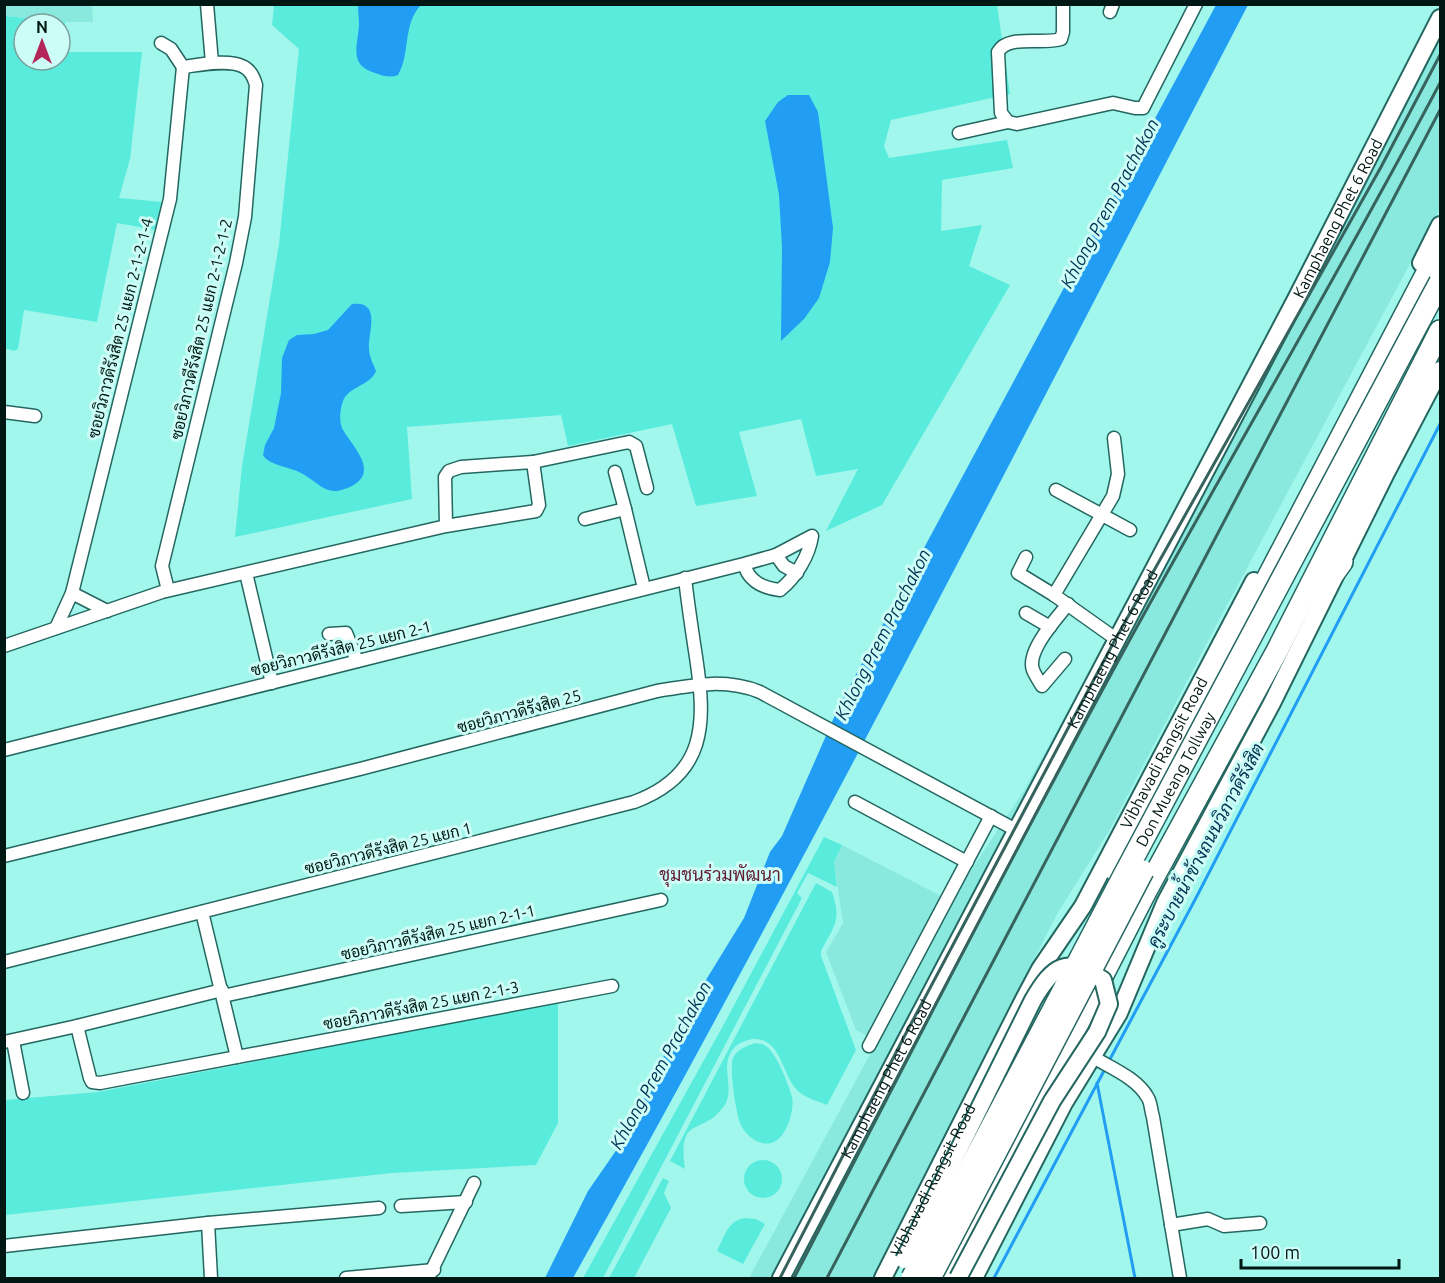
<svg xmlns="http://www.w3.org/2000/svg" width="1445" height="1283" viewBox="0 0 1445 1283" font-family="Ubuntu,Sarabun,sans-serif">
<rect width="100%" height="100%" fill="#a1f7ec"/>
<g fill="#8ae9de">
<polygon points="4,5 92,5 93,22 65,22 5,16"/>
<polygon points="1440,33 1440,208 1217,624 1109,831 1057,914 873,1278 749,1278 964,881 1023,792 1356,192"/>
<polygon points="842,845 941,896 869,1037 856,1030 826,952 843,923 834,862"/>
</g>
<g fill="#59ecdd" fill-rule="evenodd">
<polygon points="274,5 997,5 1010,94 891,120 884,146 889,158 1007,140 1013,168 942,180 941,231 982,225 969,266 1010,285 882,505 826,531 858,469 816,476 801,419 739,432 757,496 696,506 672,424 568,446 561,415 407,427 412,499 235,537 242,466 279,244 299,49 272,25"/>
<path d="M 5,16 L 65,22 L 62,52 L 142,52 L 130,159 L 119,198 L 163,202 L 156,230 L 117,223 L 97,322 L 24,310 L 18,349 L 14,351 L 4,348 ZM 24,24 L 60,24 L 60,60 L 24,60 Z"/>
<polygon points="824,837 842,845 834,862 837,887 808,873 797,893 802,898 603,1278 583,1278 724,1024"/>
<path d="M 816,883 L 832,892 C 842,921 834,926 821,951 L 821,956 L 856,1050 L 827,1105 C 818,1101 805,1098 798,1091 C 781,1075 782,1038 753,1039 C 746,1040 738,1043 733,1049 C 719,1066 736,1090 724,1106 C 703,1137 677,1113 685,1169 L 670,1161 Z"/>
<polygon points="558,1003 558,1123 536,1165 392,1173 5,1215 5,1100 98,1092"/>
<path d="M 755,1043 C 758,1044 762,1043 764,1045 C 775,1049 789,1085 792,1097 C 795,1110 786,1140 771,1143 C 759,1146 746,1136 741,1125 C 736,1115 729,1068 733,1058 C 737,1049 747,1046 755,1043 Z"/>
<circle cx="763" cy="1179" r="19"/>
<polygon points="663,1178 669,1181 664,1193 671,1208 634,1278 609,1278"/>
<path d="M 745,1218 L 756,1219 L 765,1224 L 743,1264 L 717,1251 C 724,1237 728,1220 745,1218 Z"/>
</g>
<g fill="#219ef4">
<path d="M 358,5 L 421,5 C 402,25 411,53 398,75 C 390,78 383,76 375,73 C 348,65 358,45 359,25 C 359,18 358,12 358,5 Z"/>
<path d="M 1216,5 L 1248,5 C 1026,431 808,859 573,1278 L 545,1278 L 588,1191 L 622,1142 L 662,1064 L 666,1045 L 744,918 L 770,852 L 782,836 L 839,706 Z"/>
<polygon points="788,95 809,95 818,112 833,228 830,262 819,298 804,319 781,341 782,247 779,195 765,121 778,102"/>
<path d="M 352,304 C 382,300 368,333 369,348 C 369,357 373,363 376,371 C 370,386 349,386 343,401 C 340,409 339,420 342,428 C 350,444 381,471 352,486 C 327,498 323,486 303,474 C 292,467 269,466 263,455 L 265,445 L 274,428 L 281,393 L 282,358 L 289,340 L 297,335 L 314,334 L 328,330 Z"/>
</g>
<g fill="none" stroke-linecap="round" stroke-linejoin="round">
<g stroke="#219ef4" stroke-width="3">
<polyline points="1109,1061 1197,896 1440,424"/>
<polyline points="1097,1083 1135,1278"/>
<polyline points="994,1278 1106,1067"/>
</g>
<g stroke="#246760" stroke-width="15">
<g id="street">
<polyline points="207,4 212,63"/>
<polyline points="1110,12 1113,4"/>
<polyline points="161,43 171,49 183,67"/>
<path d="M 1008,122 L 1001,113 L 998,52 C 1008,34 1043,45 1061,39 L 1063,32 L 1063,4"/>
<polyline points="959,133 1008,122 1017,124 1113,103 1135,108 1143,108 1196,4"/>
<polyline points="4,412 35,416"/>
<polyline points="533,462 629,442 636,446 647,488"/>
<polyline points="615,472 625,509"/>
<polyline points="1056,490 1130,530"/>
<polyline points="585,519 625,509 644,588"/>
<polyline points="776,555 784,566 797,573"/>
<polyline points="1026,557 1018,573 1054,595 1116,639"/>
<polyline points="246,573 272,683"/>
<path d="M 168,590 L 162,566 L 236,263 L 245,217 L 256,85 C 254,78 250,69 242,66 C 228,59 198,65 183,67"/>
<polyline points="72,593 107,611"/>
<polyline points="1054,595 1113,496 1118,474 1114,438"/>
<polyline points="1026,613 1050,627"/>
<polyline points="56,628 72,593 170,199 183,67"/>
<polyline points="329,634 346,633 357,661"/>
<polyline points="4,646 162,592 446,526 536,511 539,505 533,462 461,467 449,471 445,477 446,526"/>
<path d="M 1065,659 L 1042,686 C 1039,681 1035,675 1033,670 C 1026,651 1057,618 1068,604"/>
<path d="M 4,750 L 744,564 L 776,555 L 812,536 C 809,556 796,577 780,590 C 763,588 749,582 744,564"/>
<polyline points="855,802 967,862"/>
<path d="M 4,856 L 360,769 L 657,691 C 693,685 725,678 760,692 L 1016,830"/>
<polyline points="202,912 237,1057"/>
<path d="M 4,962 L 634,802 C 707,775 706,723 696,657 C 692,631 688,605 685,578"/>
<polyline points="223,996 661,900"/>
<polyline points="77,1026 90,1078 92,1082 100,1083 612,986"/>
<polyline points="13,1041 23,1093"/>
<polyline points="4,1042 77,1026 222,990"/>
<polyline points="869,1046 991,816"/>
<path d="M 1093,1057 C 1111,1068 1137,1078 1148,1098 C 1151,1103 1151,1111 1153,1117 L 1180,1278"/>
<polyline points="401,1206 466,1202"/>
<polyline points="208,1223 211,1278"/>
<polyline points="1171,1225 1208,1219 1224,1226 1260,1223"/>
<polyline points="4,1246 208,1223 379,1208"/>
<polyline points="346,1278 434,1270"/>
<polyline points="428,1278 474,1183"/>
</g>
</g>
<g stroke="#246760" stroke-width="20">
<g id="secondary">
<polyline points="1421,263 1440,225"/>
<path id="s1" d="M 781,1278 L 1295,301 L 1440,18"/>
<path id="s2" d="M 883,1278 L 1024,999 L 1040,969 L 1083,906 L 1254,581"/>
<polyline points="974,1278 1064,1103 1119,1013 1165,903 1272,703 1387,471 1440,370"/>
</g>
</g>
<g stroke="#246760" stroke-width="24">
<g id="highway">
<polyline points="1318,595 1342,562"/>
<polyline points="1115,870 1440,248"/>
<polyline points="947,1278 1146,891 1277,651 1440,331"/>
</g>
</g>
<use href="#street" stroke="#fff" stroke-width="12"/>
<use href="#secondary" stroke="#fff" stroke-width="16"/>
<use href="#highway" stroke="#fff" stroke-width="21"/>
<g stroke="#37635e" stroke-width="3">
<polyline points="780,1278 904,1037 1116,638 1381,167 1440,55"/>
<path d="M 794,1278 C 904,1066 1013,853 1128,643 C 1231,456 1340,272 1440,83"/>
<polyline points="827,1278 1440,110"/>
</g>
<g stroke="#246760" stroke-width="20" stroke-linecap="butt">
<path id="secondary-bridge" d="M 904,1260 L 1033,1000 C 1053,966 1066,955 1103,980 L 1109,1004 L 1097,1032 L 1052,1101 L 958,1278"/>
</g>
<g stroke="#246760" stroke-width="24" stroke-linecap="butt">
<g id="highway-bridge">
<path id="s3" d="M 912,1278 L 1123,877 L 1440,282"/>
<polyline points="930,1278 1143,871"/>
</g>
</g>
<use href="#secondary-bridge" stroke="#fff" stroke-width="16"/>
<use href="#highway-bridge" stroke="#fff" stroke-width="21"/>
</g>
<g text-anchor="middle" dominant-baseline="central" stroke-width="6" stroke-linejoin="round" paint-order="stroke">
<g font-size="16" fill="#001714" stroke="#ccfdf6">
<text stroke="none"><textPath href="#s1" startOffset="1197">Kamphaeng Phet 6 Road</textPath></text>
<text transform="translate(120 328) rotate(-76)">ซอยวิภาวดีรังสิต 25 แยก 2-1-2-1-4</text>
<text transform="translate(201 329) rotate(-77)">ซอยวิภาวดีรังสิต 25 แยก 2-1-2-1-2</text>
<text transform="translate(341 648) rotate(-14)">ซอยวิภาวดีรังสิต 25 แยก 2-1</text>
<text stroke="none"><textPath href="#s1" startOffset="711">Kamphaeng Phet 6 Road</textPath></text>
<text transform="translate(519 711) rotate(-15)">ซอยวิภาวดีรังสิต 25</text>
<text stroke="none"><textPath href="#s2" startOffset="596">Vibhavadi Rangsit Road</textPath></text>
<text stroke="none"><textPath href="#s3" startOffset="564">Don Mueang Tollway</textPath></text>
<text transform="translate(388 848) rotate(-14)">ซอยวิภาวดีรังสิต 25 แยก 1</text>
<text transform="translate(438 932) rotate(-13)">ซอยวิภาวดีรังสิต 25 แยก 2-1-1</text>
<text transform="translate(421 1005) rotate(-11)">ซอยวิภาวดีรังสิต 25 แยก 2-1-3</text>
<text stroke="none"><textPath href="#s1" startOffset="225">Kamphaeng Phet 6 Road</textPath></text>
<text stroke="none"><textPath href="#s2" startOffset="110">Vibhavadi Rangsit Road</textPath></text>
</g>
<g font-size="18" font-style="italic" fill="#003152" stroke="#ccfdf6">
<text transform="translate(1109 203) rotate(-62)">Khlong Prem Prachakon</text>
<text transform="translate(882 634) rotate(-63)">Khlong Prem Prachakon</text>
<text transform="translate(1205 845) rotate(-62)">คูระบายน้ำข้างถนนวิภาวดีรังสิต</text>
<text transform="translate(660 1065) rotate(-61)">Khlong Prem Prachakon</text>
</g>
<g font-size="18" fill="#611d32" stroke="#ccfdf6">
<text x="720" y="874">ชุมชนร่วมพัฒนา</text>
</g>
</g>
<rect width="1445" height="1283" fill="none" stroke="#001714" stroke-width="12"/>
<g transform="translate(42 42)"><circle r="28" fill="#ccfdf6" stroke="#7aa19c" stroke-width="1.5"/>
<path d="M0-4.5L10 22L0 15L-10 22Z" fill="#b42558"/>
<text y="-9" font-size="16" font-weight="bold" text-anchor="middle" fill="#001714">N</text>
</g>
<path d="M1241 1259v9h158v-9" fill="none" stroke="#001714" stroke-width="3"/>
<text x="1250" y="1259" font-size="18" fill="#001714" stroke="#ccfdf6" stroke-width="4.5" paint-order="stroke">100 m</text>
</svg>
